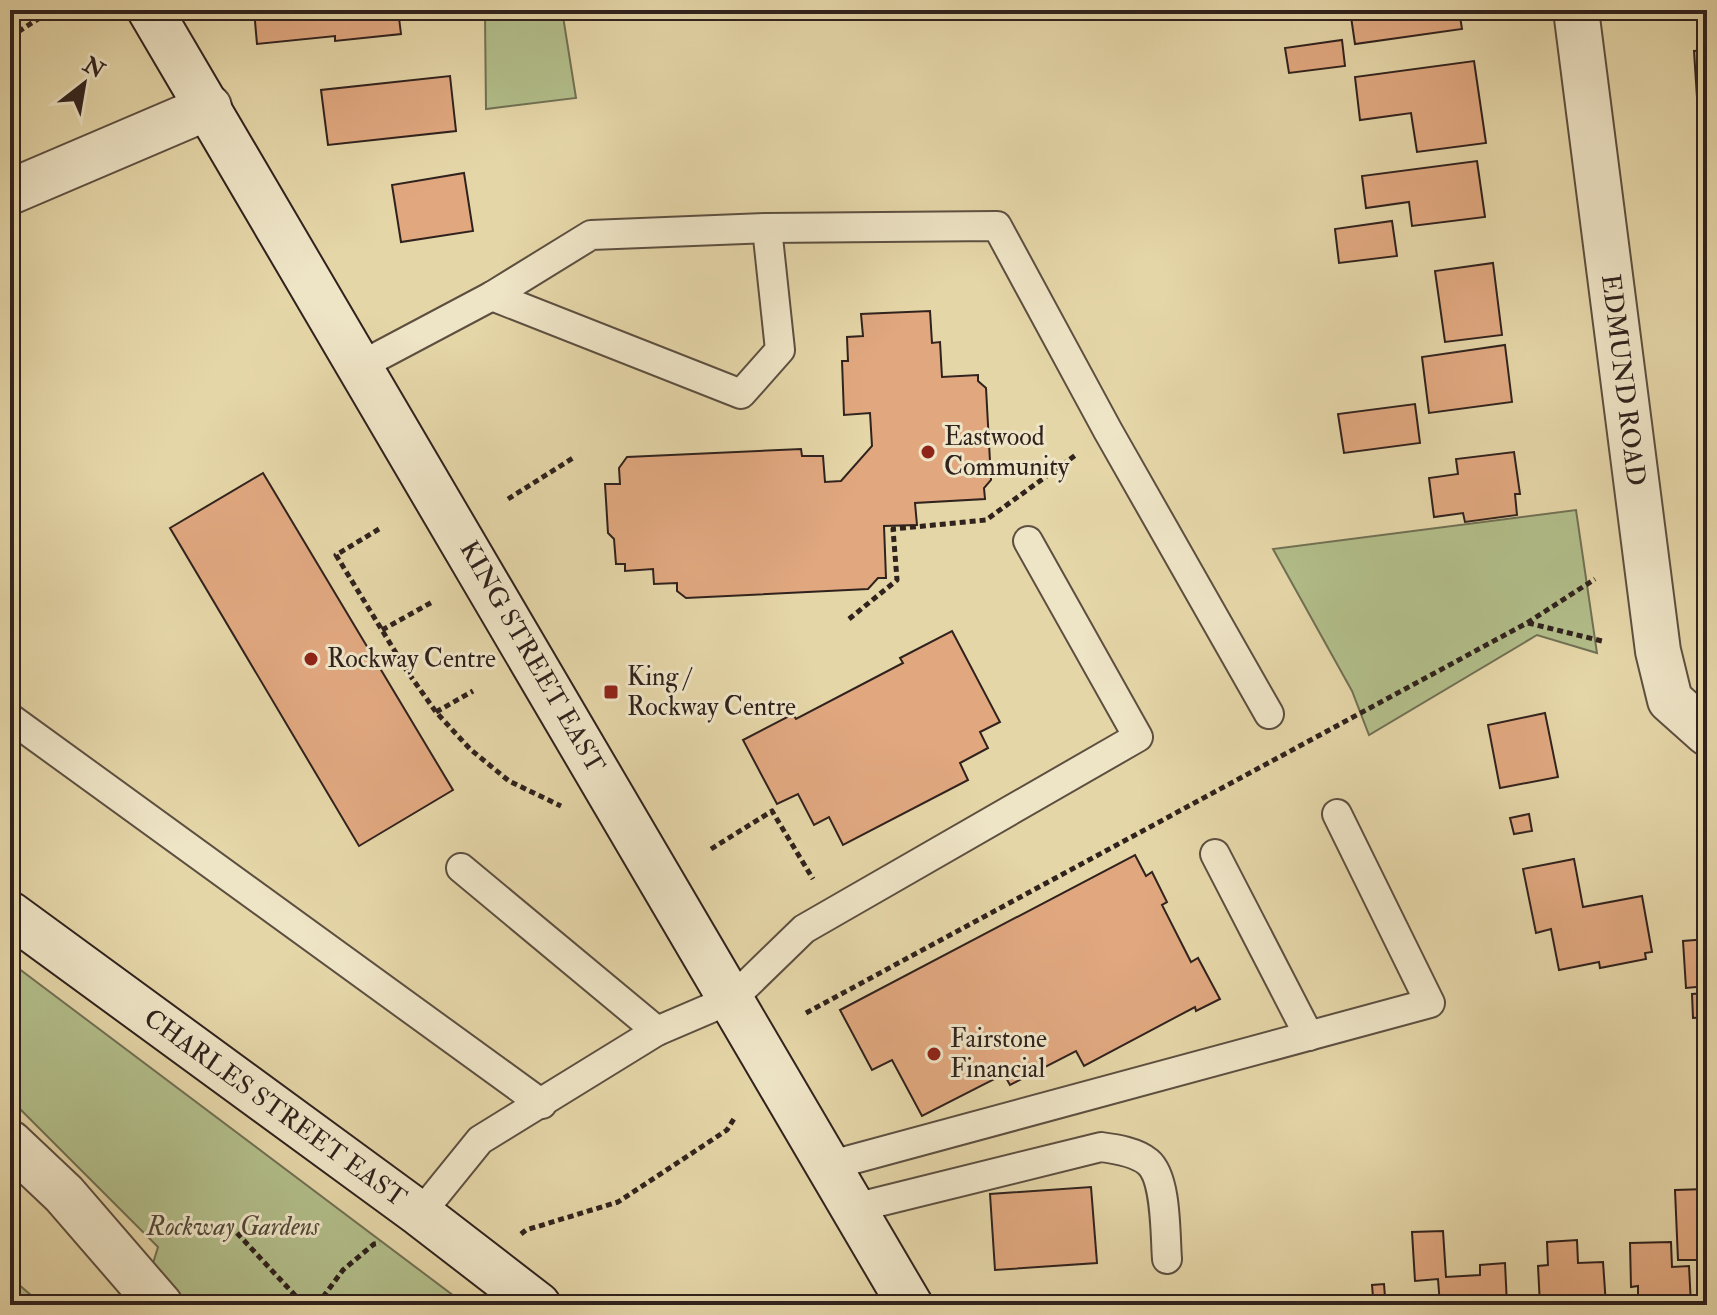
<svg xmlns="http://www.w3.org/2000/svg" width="1717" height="1315" viewBox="0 0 1717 1315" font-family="'IM FELL Double Pica',serif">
<rect width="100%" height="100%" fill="#e5d6a8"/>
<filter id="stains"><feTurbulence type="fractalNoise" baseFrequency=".0025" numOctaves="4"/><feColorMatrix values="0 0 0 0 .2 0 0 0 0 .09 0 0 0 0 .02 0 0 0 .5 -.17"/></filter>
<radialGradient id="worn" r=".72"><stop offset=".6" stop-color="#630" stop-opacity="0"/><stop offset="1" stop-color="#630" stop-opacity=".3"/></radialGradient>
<g fill="#b2be8a" stroke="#717054" stroke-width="2">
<polygon points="475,10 562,10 576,98 486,109 485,16"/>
<polygon points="1576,510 1597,653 1537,635 1369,735 1352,691 1273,549"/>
<polygon points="10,962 466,1305 140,1305 158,1247 10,1099"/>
<polygon points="10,1277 32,1296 33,1305 10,1305"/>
</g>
<g fill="#e1a880" stroke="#30221d" stroke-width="2">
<polygon points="254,10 398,10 401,34 335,41 335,36 257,44"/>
<polygon points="1350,10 1459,10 1462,29 1355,44"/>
<polygon points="1342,40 1345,66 1289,73 1285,48"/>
<polygon points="1707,50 1707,112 1698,113 1694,51"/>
<polygon points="1474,61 1486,143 1417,152 1411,113 1360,120 1355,77"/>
<polygon points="450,76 456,131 328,145 321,90"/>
<polygon points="1477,161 1485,217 1412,226 1409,202 1366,208 1362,176"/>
<polygon points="464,173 473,231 401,242 392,185"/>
<polygon points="1392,221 1397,256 1339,263 1335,229"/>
<polygon points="1493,263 1502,335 1445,342 1435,271"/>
<polygon points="930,311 932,343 940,342 942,377 978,375 978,381 986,388 991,480 984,488 985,499 915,503 917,525 884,526 886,578 878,578 868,589 686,598 677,591 677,583 654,584 653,569 625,571 625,564 616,564 614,539 608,533 605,484 620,484 619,468 627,457 801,449 802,456 823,456 825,482 841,481 872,446 870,413 844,415 842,361 848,361 847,337 863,336 861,314"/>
<polygon points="1505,345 1512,402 1429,413 1422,357"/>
<polygon points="1415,404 1420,443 1344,453 1338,414"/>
<polygon points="1514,452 1520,494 1515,494 1517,515 1465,522 1463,513 1434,517 1429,478 1458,474 1456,459"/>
<polygon points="263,473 453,790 359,846 170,528"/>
<polygon points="952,631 1000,722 980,732 988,748 960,763 968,780 843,845 829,817 814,825 798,794 777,804 743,740 793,714 796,719 903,663 900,658"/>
<polygon points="1545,713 1558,777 1500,788 1488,725"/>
<polygon points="1529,814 1532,831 1514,834 1510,818"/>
<polygon points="1135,855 1146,876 1152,872 1167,902 1162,905 1191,962 1198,958 1220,999 1196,1011 1195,1007 1084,1066 1076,1051 1010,1085 1004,1074 922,1116 892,1060 872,1070 840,1010"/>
<polygon points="1574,859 1583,907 1642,896 1652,952 1645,953 1646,959 1600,968 1599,962 1559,970 1551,929 1536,933 1523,869"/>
<polygon points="1707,862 1707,934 1704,934 1700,863"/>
<polygon points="1707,939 1707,986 1686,988 1683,941"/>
<polygon points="1707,993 1707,1017 1693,1018 1692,994"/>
<polygon points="1091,1187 1097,1263 995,1270 990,1194"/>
<polygon points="1706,1189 1707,1260 1678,1260 1675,1190"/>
<polygon points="1443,1231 1446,1277 1480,1275 1480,1265 1505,1263 1507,1305 1440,1305 1438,1279 1415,1281 1412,1232"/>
<polygon points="1577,1240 1578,1263 1603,1262 1606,1305 1540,1305 1538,1266 1548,1265 1547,1242"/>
<polygon points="1671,1242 1672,1267 1689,1266 1691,1305 1638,1305 1638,1286 1631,1287 1630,1243"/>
<polygon points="1384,1284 1385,1297 1403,1296 1404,1305 1341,1305 1341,1299 1373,1297 1372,1285"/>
</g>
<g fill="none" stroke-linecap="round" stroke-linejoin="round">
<g stroke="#5d4f40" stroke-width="32">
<g id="service">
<polyline points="492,296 741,394 780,350 767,228"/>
<polyline points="360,366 492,296 591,235 767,228 997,226 1108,431 1269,714"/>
<polyline points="10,718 542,1104"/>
<polyline points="1215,854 1309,1036"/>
<polyline points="461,868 657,1031"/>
<polyline points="828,1166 1430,1003 1337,814"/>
<path d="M 854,1208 L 1101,1147 C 1116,1149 1136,1152 1148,1162 C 1167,1178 1165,1235 1167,1259"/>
<polyline points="420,1214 480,1140 657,1031 732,999 804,929 1138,737 1028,541"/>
</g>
</g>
<g stroke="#5d4f40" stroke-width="48">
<g id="minor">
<polyline points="1576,10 1658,651 1670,700 1707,733"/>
<polyline points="10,192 209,107"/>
<polyline points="10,1143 64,1194 160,1305"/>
</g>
</g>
<g stroke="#30221d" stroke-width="48">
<g id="secondary">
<polyline points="150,10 910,1305"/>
<polyline points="10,914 420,1214 538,1305"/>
</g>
</g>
<g stroke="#30221d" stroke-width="5" stroke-dasharray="6 4" stroke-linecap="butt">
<polyline points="10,37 52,10"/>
<polyline points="508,499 573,458"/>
<polyline points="379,529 336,555 407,671 436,712 470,749 509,781 561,806"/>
<polyline points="849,619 897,580 893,529 986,520 1077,454"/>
<polyline points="1528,623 1602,641"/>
<polyline points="382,630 434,601"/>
<polyline points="436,712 473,691"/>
<polyline points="711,849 772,811 813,879"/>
<polyline points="806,1013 1527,623 1595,579"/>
<polyline points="237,1233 304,1305"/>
<polyline points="521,1234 526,1230 618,1202 727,1130 735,1117"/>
<polyline points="317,1305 343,1270 374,1244 380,1243"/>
</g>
<use href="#service" stroke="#eee4c6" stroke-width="28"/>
<use href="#minor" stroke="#eee4c6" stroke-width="44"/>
<use href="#secondary" stroke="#eee4c6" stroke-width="44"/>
</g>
<g fill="#8f2418" stroke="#eee4c6" stroke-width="3">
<circle cx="928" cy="452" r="8"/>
<circle cx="311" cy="659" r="8"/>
<rect x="603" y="684" width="16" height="16" rx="4"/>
<circle cx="934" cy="1054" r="8"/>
</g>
<g text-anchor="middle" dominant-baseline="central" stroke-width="6" stroke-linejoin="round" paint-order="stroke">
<g font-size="26" fill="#30221d" stroke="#eee4c6">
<text transform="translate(1623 380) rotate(83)">EDMUND ROAD</text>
<text transform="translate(532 657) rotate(60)">KING STREET EAST</text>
<text transform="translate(275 1108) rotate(36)">CHARLES STREET EAST</text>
</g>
<g font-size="26" fill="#30221d" stroke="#eee4c6" text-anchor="start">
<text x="944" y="437">Eastwood<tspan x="944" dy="30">Community</tspan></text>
<text x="327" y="659">Rockway Centre</text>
<text x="627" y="677">King /<tspan x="627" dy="30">Rockway Centre</tspan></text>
<text x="950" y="1039">Fairstone<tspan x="950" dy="30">Financial</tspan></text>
</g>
<g font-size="26" font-style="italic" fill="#504938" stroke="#eee4c6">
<text x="233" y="1227">Rockway Gardens</text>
</g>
</g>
<rect width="1717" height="1315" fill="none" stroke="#e5d6a8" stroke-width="40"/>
<rect x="12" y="12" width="1693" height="1291" fill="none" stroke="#30221d" stroke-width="4"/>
<rect x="20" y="20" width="1677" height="1275" fill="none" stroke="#30221d" stroke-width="2"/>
<g transform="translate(84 84) rotate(31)" stroke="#eee4c6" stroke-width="6" paint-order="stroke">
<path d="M0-6L14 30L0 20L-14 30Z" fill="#30221d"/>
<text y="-12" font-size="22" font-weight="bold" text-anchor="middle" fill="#30221d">N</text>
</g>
<rect width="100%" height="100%" filter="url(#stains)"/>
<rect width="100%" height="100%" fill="url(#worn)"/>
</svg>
